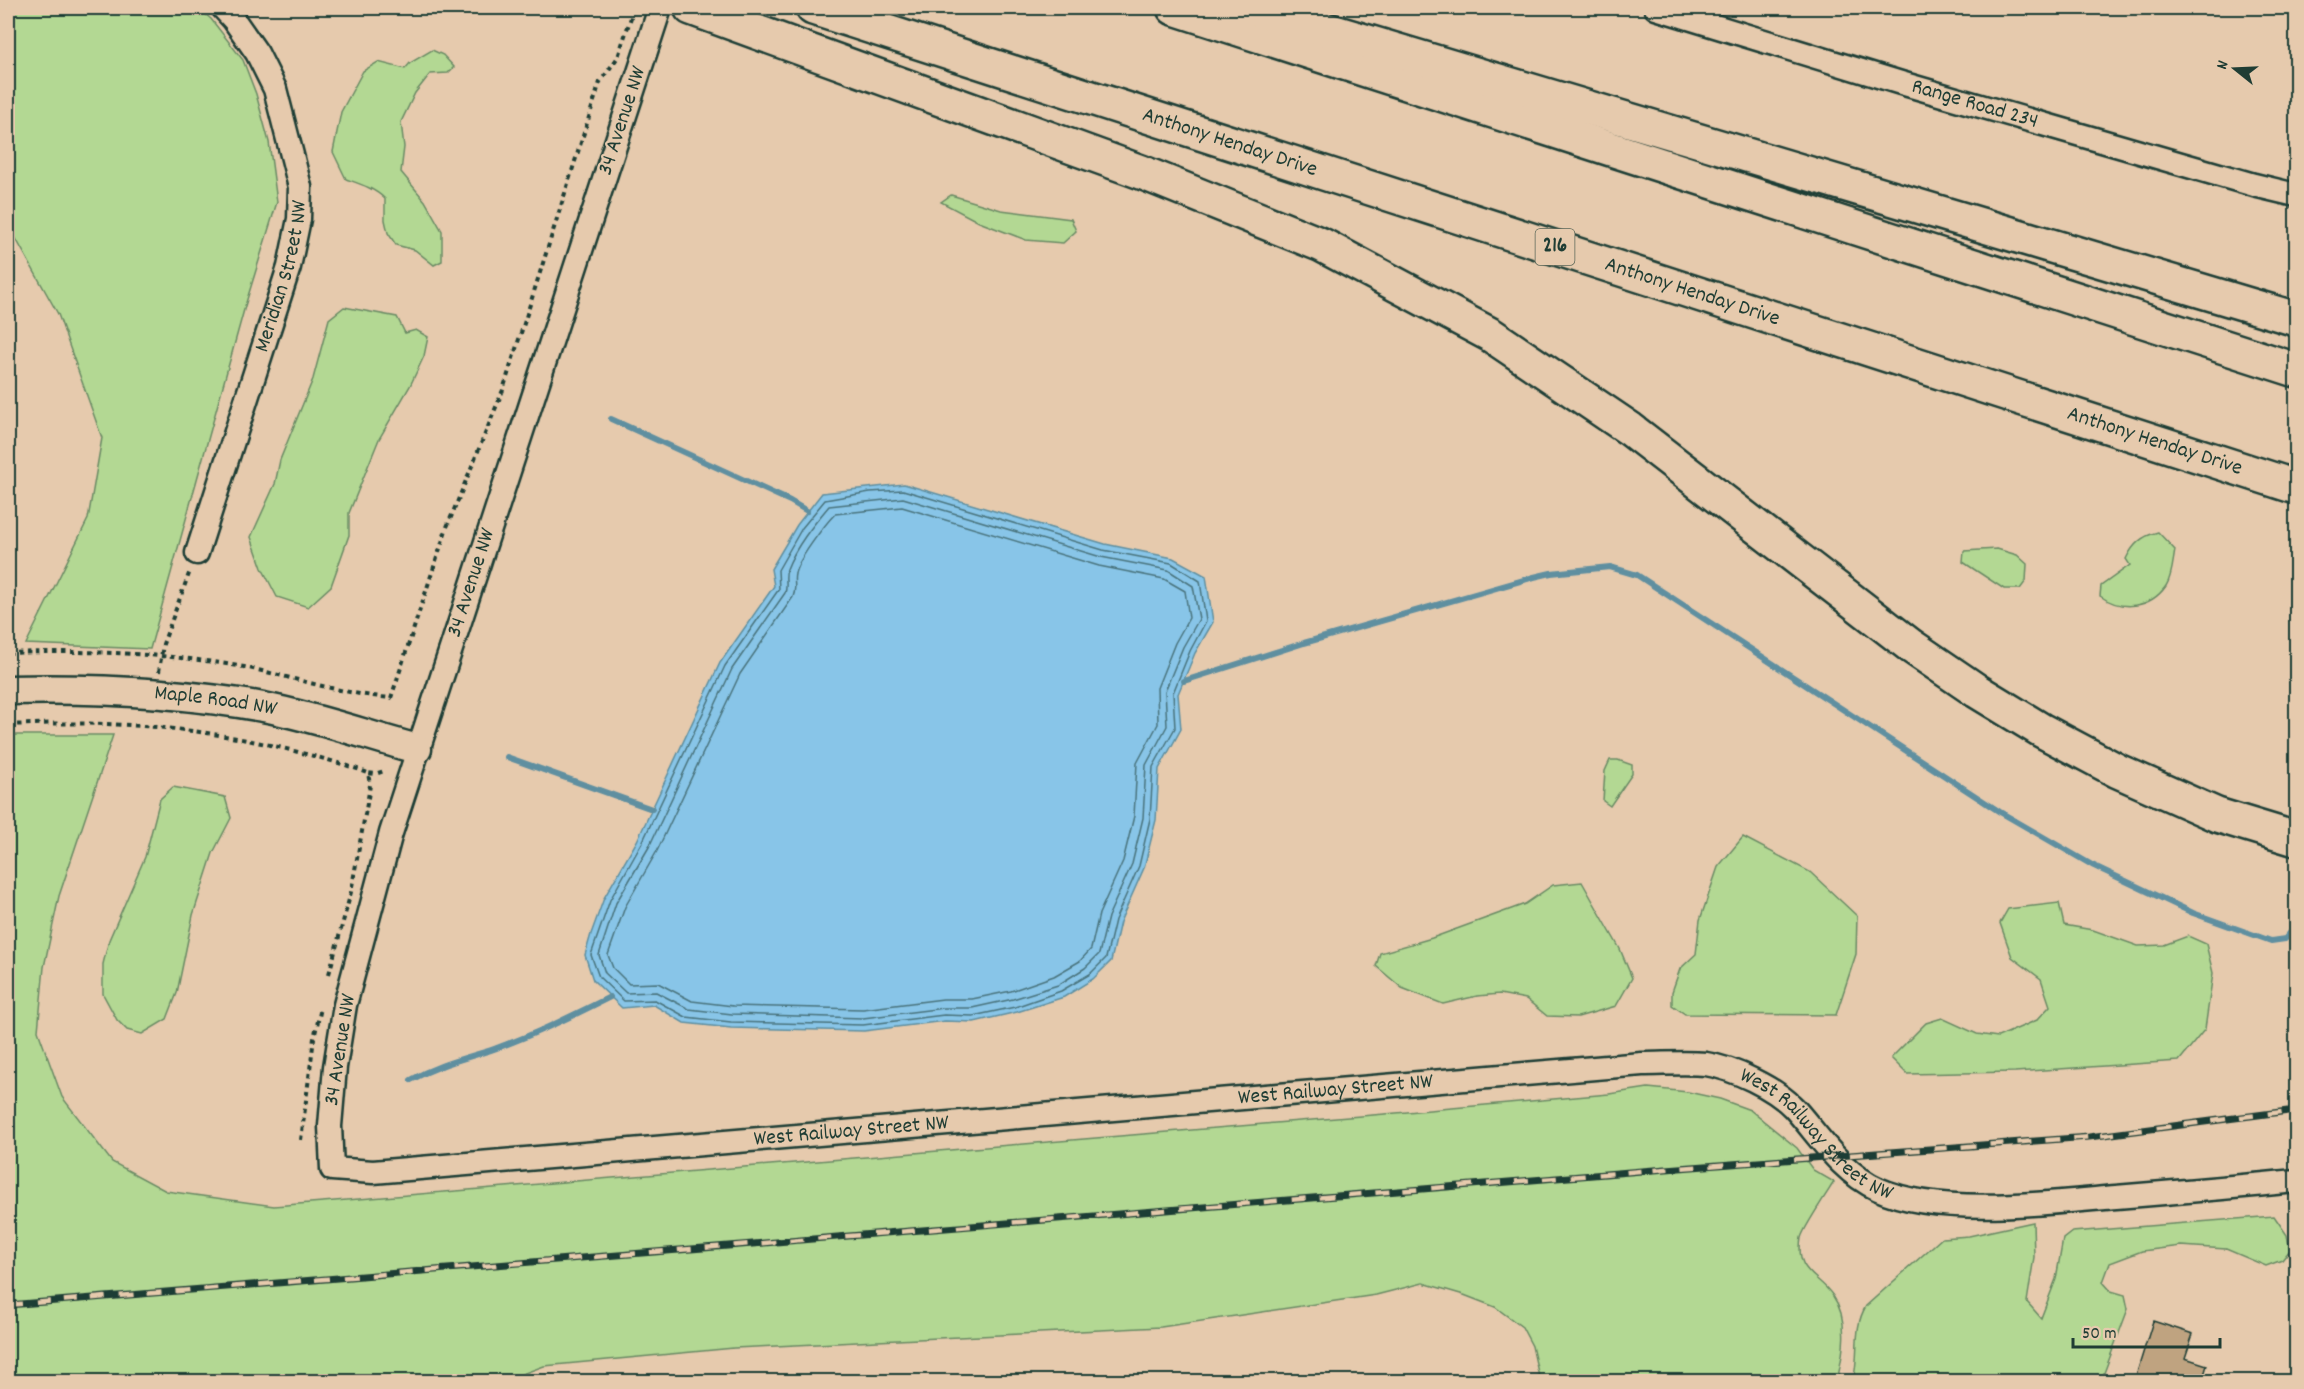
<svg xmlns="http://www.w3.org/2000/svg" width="2304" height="1389" viewBox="0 0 2304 1389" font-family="Dekko,sans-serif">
<rect width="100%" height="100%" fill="#e6caad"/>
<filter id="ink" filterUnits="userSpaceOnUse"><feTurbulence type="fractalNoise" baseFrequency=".0167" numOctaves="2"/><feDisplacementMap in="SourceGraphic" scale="12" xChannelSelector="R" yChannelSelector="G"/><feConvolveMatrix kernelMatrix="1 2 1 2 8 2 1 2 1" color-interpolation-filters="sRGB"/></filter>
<g filter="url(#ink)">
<g fill="#b3d893" stroke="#698a64" stroke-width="1.5">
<polygon points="8,8 198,8 211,19 243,60 256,94 269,142 277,202 245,306 150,649 26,644 88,519 102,438 58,314 15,237 8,230"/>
<path d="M 432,50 L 443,55 L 454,67 L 448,73 L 430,74 L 415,93 L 401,122 L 404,147 L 401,172 L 425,201 L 442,231 L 442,261 L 434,265 L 415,250 L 396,245 L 388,233 L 385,220 L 385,199 C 374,188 360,184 346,179 L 333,152 L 341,112 L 363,71 L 378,62 L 405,69 L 410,63 Z"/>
<polygon points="951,195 1001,210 1071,219 1076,231 1063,243 1026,240 979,222 941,202"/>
<polygon points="344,307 397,317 405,333 416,330 428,337 424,356 410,386 379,439 349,513 349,535 331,586 308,607 277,597 262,568 251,537 275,484 280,460 313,379 329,319"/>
<path d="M 2158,532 L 2175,550 C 2173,561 2172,577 2166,586 C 2150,609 2121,611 2100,596 L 2101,586 L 2130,565 L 2126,559 C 2133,544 2142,536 2158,532 Z"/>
<polygon points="1997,549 2017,555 2027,564 2026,581 2020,589 2004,589 1963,562 1964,551"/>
<path d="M 8,735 L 113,735 L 59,896 L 44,967 L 38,1031 L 62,1097 L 112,1162 L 166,1191 L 274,1206 L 1385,1114 L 1609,1094 L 1648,1088 L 1688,1092 L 1720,1099 L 1750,1110 L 1797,1148 L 1813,1170 L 1834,1182 C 1827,1193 1803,1229 1801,1238 C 1795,1273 1818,1274 1833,1296 C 1850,1320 1843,1355 1837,1381 L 1540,1381 L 1532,1346 L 1522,1327 L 1495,1307 L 1464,1295 L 1423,1283 L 1376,1295 L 1161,1327 L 734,1348 L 544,1366 L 503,1381 L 8,1381 Z"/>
<polygon points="1610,760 1618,760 1632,765 1632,774 1610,806 1603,801 1605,771"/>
<polygon points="173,787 225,797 231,818 213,853 193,915 177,993 167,1019 142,1034 127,1030 117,1020 103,994 103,964 109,940 145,857 160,799"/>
<polygon points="1743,837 1810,872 1857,916 1856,954 1836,1015 1685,1014 1672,1005 1672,992 1680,969 1696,954 1700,920 1718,867"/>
<polygon points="1582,882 1620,949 1632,978 1616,1006 1578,1017 1547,1016 1526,999 1500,994 1477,996 1443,1004 1402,988 1376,966 1380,953 1432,938 1525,904 1553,885"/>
<polygon points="2059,903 2064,925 2093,930 2138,946 2164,945 2188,936 2206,944 2213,973 2205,1029 2179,1061 2015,1072 1907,1074 1891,1058 1926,1023 1942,1018 1977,1034 1998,1037 2037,1020 2050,1006 2041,979 2012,957 2000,923 2008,909"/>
<path d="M 2274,1216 L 2287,1235 L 2290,1250 L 2282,1260 L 2266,1266 L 2226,1249 L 2181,1246 L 2142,1251 L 2110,1263 L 2103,1282 L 2111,1291 L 2125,1295 L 2128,1309 L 2101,1381 L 1853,1381 C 1860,1356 1852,1329 1866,1306 L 1942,1238 L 1969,1236 L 2033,1222 L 2034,1257 L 2027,1302 L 2041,1318 L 2056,1279 L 2063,1239 L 2072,1232 Z"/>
</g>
<polygon fill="#88c5e8" stroke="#5e8fa0" stroke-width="1.5" points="904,484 1105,544 1173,558 1206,576 1213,622 1195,653 1178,694 1181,729 1159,769 1156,820 1144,868 1120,922 1111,961 1093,979 1064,997 1017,1012 974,1022 945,1021 864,1031 731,1028 684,1023 654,1005 622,1008 593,980 585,955 591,934 604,898 637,841 720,663 774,586 771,569 797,525 822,493"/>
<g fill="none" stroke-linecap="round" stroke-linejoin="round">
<g stroke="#49737c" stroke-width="1.5">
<polygon points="903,490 1103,550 1171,563 1200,581 1206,621 1190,651 1173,693 1175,728 1153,767 1150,819 1139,866 1115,920 1106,958 1090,974 1061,991 1015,1007 973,1016 944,1015 863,1025 731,1022 686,1017 655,1000 624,1001 599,977 591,955 610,900 642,843 725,666 779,589 778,570 802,528 825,500 870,492"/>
<path d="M 903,498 L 1101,557 L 1168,570 L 1193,586 L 1199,619 L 1183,647 L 1165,691 L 1167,726 L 1146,765 L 1143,818 L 1132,864 L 1108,917 L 1099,954 L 1085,968 L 1058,985 L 1013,999 L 972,1008 L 944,1008 L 863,1018 L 732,1014 L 689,1009 L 656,992 L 626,993 L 605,973 L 599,955 L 616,903 L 649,847 L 732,669 L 785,593 C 788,585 784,577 787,569 C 796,546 813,525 829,506 Z"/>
<path d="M 902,507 L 1099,566 L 1164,579 L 1185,591 L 1189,618 L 1175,643 L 1157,688 L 1158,724 L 1137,763 L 1134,816 L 1123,861 L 1099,914 L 1091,949 L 1080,961 L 1054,976 L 1011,991 L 972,999 L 943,999 L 863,1009 L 733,1006 L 692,1001 L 658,983 L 629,984 L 613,968 L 608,955 L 625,907 L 657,851 L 740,674 L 793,597 C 797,588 793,582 795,574 C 797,561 825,524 835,514 Z"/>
</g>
<g stroke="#5e8fa0" stroke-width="6">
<polyline points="611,419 790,501 807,511"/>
<polyline points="1184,681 1304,643 1534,577 1551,573 1610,567 1637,575 2000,812 2092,865 2193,913 2271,941 2285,939 2291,932"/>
<polyline points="507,757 652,809"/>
<path d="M 411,1080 C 439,1064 464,1059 494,1049 C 534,1035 572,1016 610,997"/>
</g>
</g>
<polygon fill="#bfa380" stroke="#1f3d34" stroke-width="1.5" points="2153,1321 2193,1334 2185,1358 2207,1365 2202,1382 2134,1382"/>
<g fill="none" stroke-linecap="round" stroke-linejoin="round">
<g stroke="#1f3d34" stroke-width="27">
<g id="minor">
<path id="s1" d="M 660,8 L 391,833 L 345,1005 L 335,1067 L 330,1126 L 332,1169 L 373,1172 L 1642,1064 C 1663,1064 1685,1062 1706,1064 C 1733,1068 1775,1088 1794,1108 C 1820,1137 1841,1172 1878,1189 C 1940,1217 2049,1203 2116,1197 C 2176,1192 2236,1187 2296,1181"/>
<path id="s2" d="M 1656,8 L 1901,83 L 2254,185 L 2296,195"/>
<path id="s3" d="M 197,553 L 289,267 L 299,219 L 300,187 L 293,159 L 275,89 L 257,53 L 234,20 L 223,8"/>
</g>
</g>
<g stroke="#1f3d34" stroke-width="33">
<g id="tertiary">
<path id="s4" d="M 8,690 C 93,688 179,692 263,707 C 315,717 366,735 417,749"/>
</g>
</g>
<g stroke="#1f3d34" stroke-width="38">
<g id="motorway">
<polyline points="691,8 1141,172 1322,245 1491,335 1630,429 1911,646 1977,691 2041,730 2118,771 2217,815 2296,839"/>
<path id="s5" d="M 813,8 L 2296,487"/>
<polyline points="1174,8 2296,370"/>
<polyline points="1254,8 2296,319"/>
</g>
</g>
<g stroke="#1f3d34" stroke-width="4" stroke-dasharray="4.5 4.5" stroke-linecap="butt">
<path d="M 8,653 C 86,650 167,653 244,667 C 293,677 341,694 391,698 L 447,527 L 503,390 L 600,82 L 618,57 L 634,8"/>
<polyline points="159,672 163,644 190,571"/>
<path d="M 8,725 C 106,720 202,726 298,752 C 321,758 345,764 368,773"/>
<polyline points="329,974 351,892 368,798 370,785 368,773 375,774 384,771"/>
<polyline points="301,1140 314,1038 321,1008"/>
</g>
<use href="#minor" stroke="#e6caad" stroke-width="22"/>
<use href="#tertiary" stroke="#e6caad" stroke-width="28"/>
<use href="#motorway" stroke="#e6caad" stroke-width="33"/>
<g stroke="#1f3d34" stroke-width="7">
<polyline id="rail" points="8,1305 1666,1169 2089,1137 2296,1110"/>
</g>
<use href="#rail" stroke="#e6caad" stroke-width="4.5" stroke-dasharray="14" stroke-linecap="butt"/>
</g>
</g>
<g text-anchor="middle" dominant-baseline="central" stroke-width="4.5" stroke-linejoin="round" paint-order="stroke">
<rect fill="#e6caad" stroke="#5b6758" stroke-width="1.5" x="1535.5" y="229" width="39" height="36" rx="4.5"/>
<g font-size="21" font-weight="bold" fill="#1f3d34">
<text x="1555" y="247">216</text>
</g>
<g font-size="22" fill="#1f3d34" stroke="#e6caad">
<text stroke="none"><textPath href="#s2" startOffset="333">Range Road 234</textPath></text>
<text transform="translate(623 121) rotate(-72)">34 Avenue NW</text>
<text stroke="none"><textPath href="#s5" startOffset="438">Anthony Henday Drive</textPath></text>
<text stroke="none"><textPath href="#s3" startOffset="290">Meridian Street NW</textPath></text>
<text stroke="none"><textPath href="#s5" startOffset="924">Anthony Henday Drive</textPath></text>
<text stroke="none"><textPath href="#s5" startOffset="1410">Anthony Henday Drive</textPath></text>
<text transform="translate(472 583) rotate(-72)">34 Avenue NW</text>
<text stroke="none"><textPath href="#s4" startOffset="208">Maple Road NW</textPath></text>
<text transform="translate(341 1050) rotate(-81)">34 Avenue NW</text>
<text stroke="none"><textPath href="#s1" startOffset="2218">West Railway Street NW</textPath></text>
<text stroke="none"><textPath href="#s1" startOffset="1732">West Railway Street NW</textPath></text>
<text stroke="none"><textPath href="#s1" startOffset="2724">West Railway Street NW</textPath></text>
</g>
</g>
<rect width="2304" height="1389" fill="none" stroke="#e6caad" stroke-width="30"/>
<rect x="15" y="15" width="2274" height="1359" fill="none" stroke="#1f3d34" stroke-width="2" filter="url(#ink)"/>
<g transform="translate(2235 69) rotate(288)" stroke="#e6caad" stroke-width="4.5" paint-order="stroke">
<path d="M0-4.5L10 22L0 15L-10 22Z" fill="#1f3d34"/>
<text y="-9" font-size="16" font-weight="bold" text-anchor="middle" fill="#1f3d34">N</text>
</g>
<path d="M2073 1338v9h147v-9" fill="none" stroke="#1f3d34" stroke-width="3"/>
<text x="2082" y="1338" font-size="18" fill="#1f3d34" stroke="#e6caad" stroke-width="4.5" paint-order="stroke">50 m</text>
</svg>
